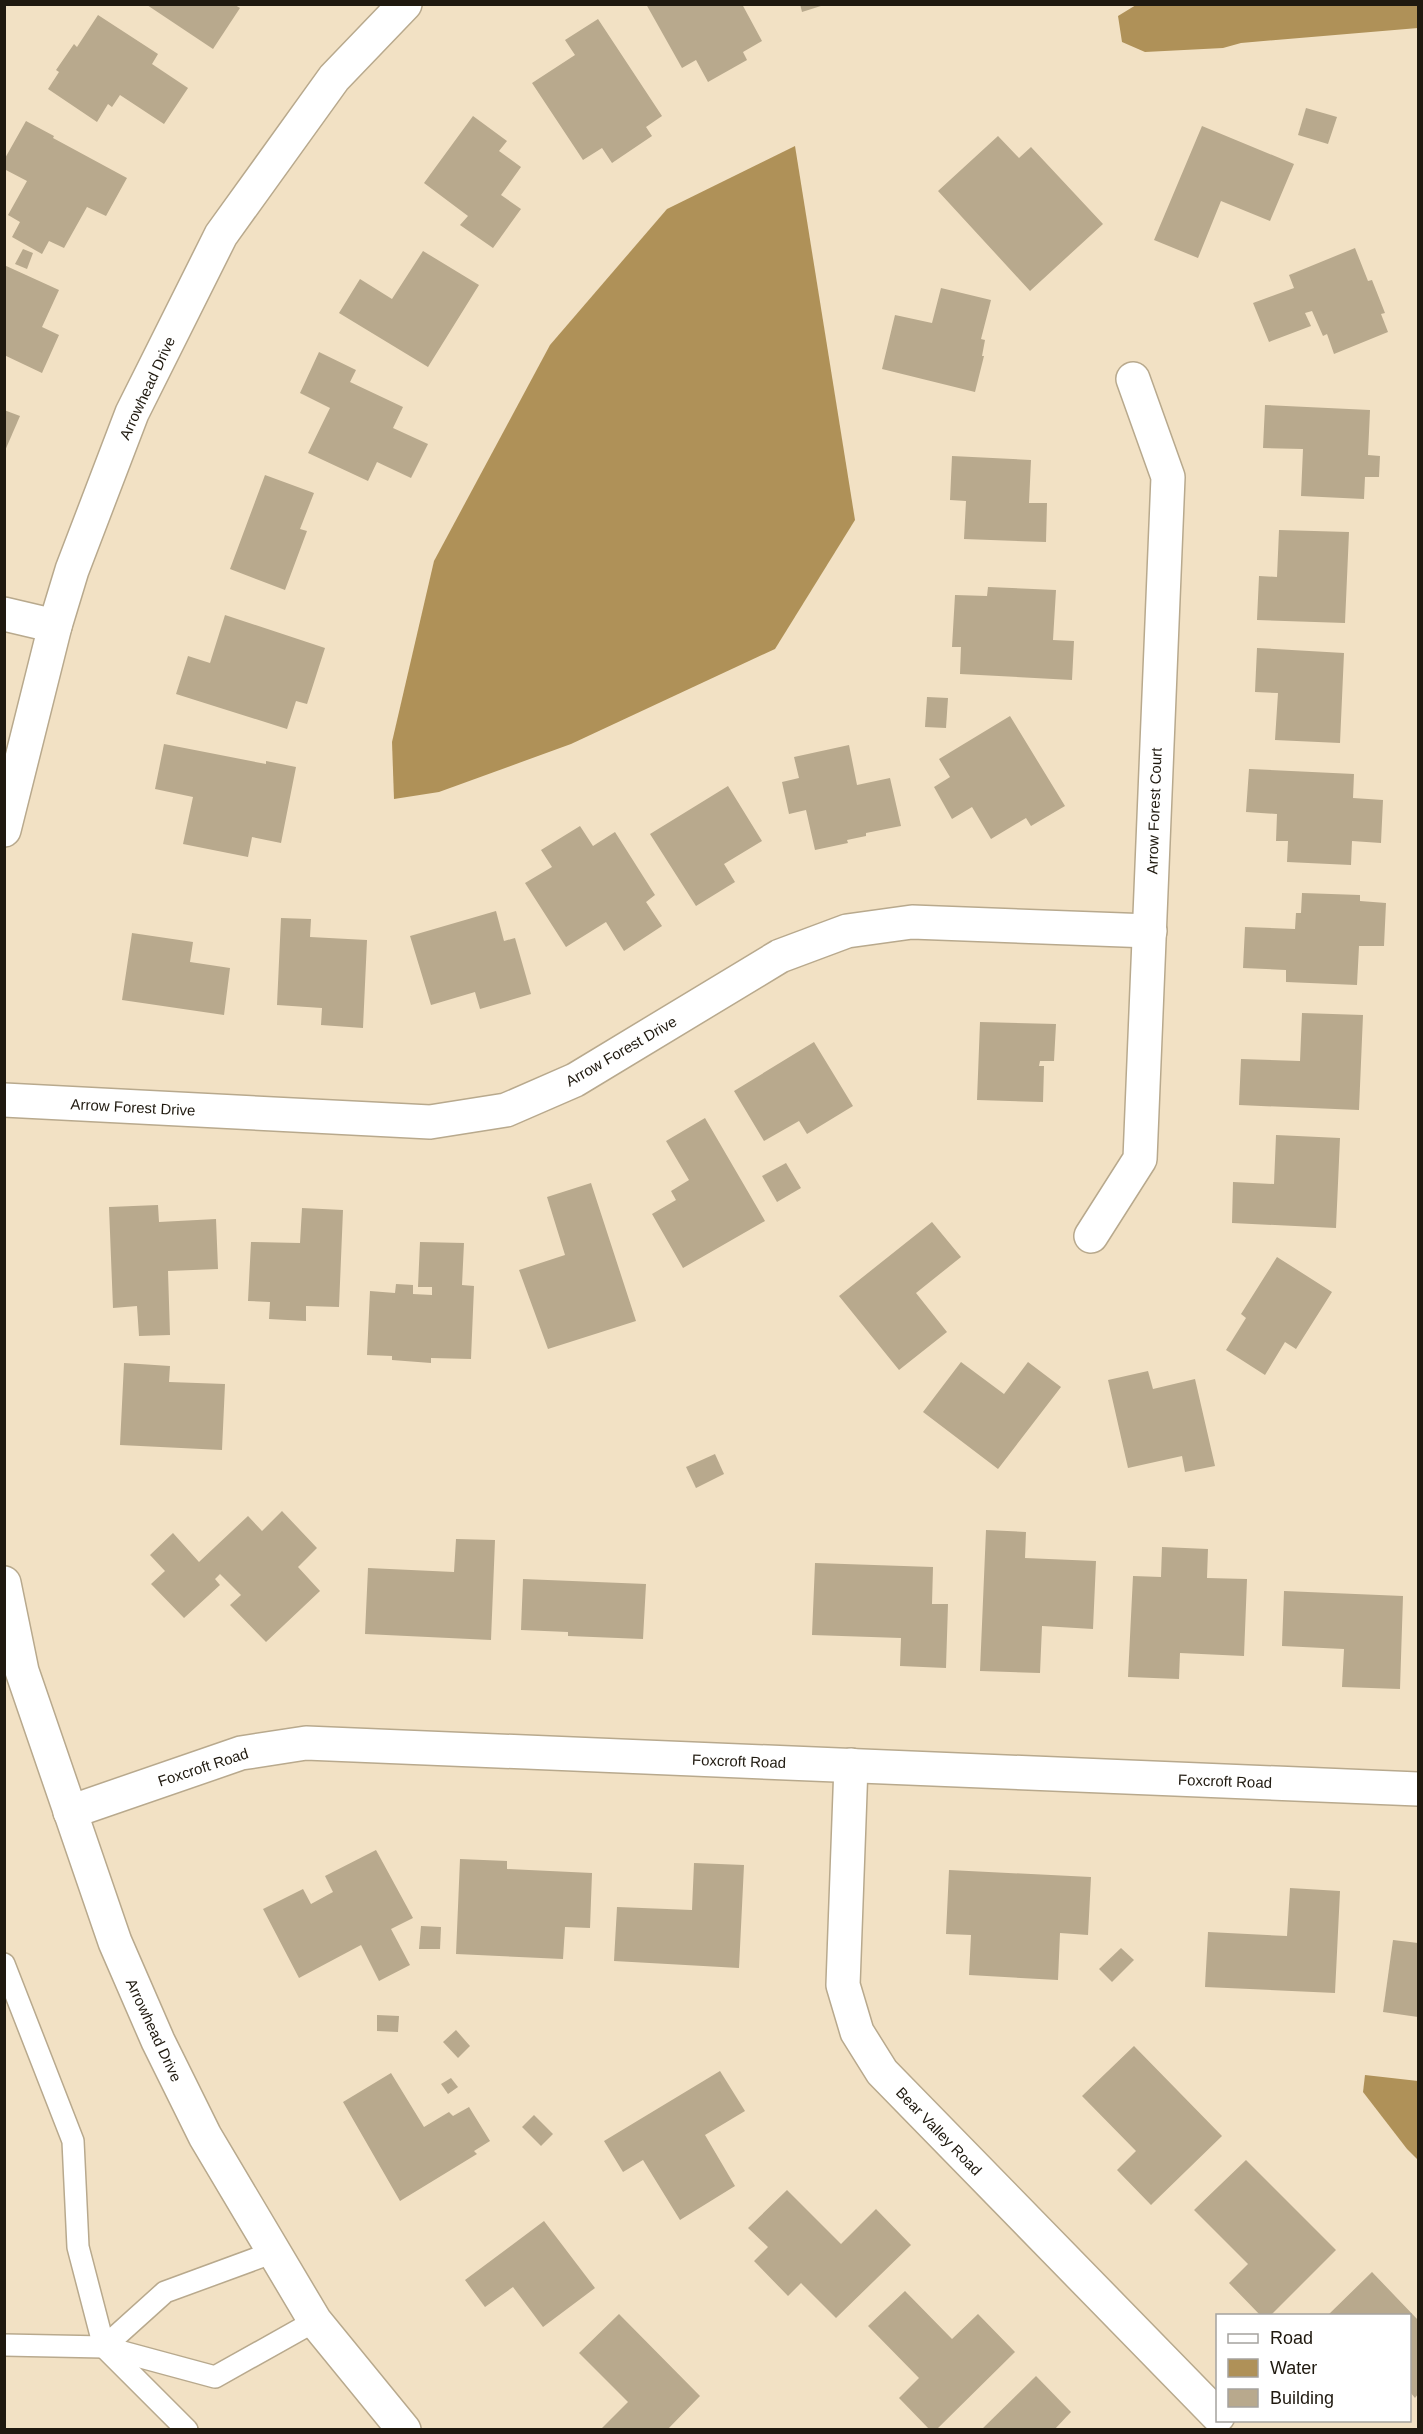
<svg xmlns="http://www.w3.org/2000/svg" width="1423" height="2434" viewBox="0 0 1423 2434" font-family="Arial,sans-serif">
<rect width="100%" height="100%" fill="#f2e1c4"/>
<g fill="#af9158">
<polygon points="1136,5 1418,5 1418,28 1241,43 1223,48 1145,52 1122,42 1118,16"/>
<polygon points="795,146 855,520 775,649 571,744 439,792 394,799 392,742 434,561 550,345 667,209"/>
<polygon points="1365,2075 1418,2081 1418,2160 1407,2149 1363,2092"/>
</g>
<g fill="#b8a98d">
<polygon points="646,4 742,4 762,41 743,52 747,60 708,82 696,60 682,68"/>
<polygon points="800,4 824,4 824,5 802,12"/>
<polygon points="147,5 235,5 240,8 213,49"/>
<polygon points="98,15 158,54 152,64 188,88 164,124 120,95 112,107 108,104 97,122 48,89 59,72 56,70 74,44 77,47"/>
<polygon points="598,19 662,116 646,127 652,136 612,163 602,148 583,160 532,83 575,55 565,40"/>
<polygon points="1306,108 1337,117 1328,144 1298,135"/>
<polygon points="473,116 507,141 499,151 521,167 501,195 521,209 493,248 460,225 468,216 424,183"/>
<polygon points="26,121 54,136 53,138 127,178 106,216 87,207 64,248 49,241 42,254 12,237 20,222 8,215 27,181 4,169 4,160"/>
<polygon points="1202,126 1294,164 1270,221 1221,201 1198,258 1154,240"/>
<polygon points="998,136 1019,158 1031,147 1103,224 1030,291 938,191"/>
<polygon points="1355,248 1368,281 1372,280 1385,313 1381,314 1388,332 1334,354 1327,334 1323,336 1312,311 1305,313 1311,326 1269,342 1253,303 1294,288 1289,275"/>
<polygon points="23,249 33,253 27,269 15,264"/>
<polygon points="423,251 479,285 428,367 339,313 360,279 392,299"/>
<polygon points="4,265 59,290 42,327 59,335 42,373 4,355"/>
<polygon points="941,288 991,300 981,339 985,340 982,356 984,356 975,392 882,369 895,315 932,323"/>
<polygon points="319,352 356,370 350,382 403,407 393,428 428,444 411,478 377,462 368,481 308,453 330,408 300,393"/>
<polygon points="1265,405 1370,410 1368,455 1380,456 1379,477 1365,477 1364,499 1301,496 1303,449 1263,448"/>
<polygon points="4,410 20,416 4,453"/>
<polygon points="952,456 1031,460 1029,503 1047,503 1046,542 964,539 966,501 950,500"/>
<polygon points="265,475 314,493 300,529 307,531 285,590 230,569"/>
<polygon points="1279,530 1349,532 1345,623 1257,620 1259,576 1277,577"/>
<polygon points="988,587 1056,590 1053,640 1074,641 1072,680 960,674 961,647 952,647 955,595 987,596"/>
<polygon points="225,615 325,648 307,704 296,701 287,729 176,694 188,656 210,663"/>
<polygon points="1257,648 1344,653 1340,743 1275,740 1278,693 1255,692"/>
<polygon points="927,697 948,698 946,728 925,727"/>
<polygon points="1010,716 1065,806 1031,826 1026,818 991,839 972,807 952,819 934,787 950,777 939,759"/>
<polygon points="164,744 266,764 266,761 296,767 281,843 252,837 248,857 183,844 193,797 155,789"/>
<polygon points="849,745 857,785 890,778 901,826 866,833 866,836 847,840 848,843 815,850 806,810 789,814 782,782 799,778 794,757"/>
<polygon points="1249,769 1354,774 1353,798 1383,800 1381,843 1352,841 1351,865 1287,862 1288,841 1276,841 1277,814 1246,812"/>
<polygon points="728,786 762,841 724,864 735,882 696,906 650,834"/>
<polygon points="580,826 593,846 615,832 655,895 646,902 662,926 624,951 606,922 566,947 525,883 552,867 541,850"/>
<polygon points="1302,893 1360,895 1360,901 1386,903 1384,946 1359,946 1357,985 1286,982 1286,970 1243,968 1245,927 1295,929 1296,913 1301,913"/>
<polygon points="496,911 504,941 515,938 531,994 480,1009 475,992 431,1005 410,936"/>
<polygon points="281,918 311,919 310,937 367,940 363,1028 321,1025 322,1008 277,1005"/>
<polygon points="132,933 193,942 190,962 230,968 224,1015 122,1000"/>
<polygon points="1302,1013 1363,1015 1359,1110 1239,1105 1241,1059 1300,1061"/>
<polygon points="980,1022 1056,1024 1054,1061 1040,1061 1039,1066 1044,1066 1043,1102 977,1100"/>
<polygon points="814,1042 853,1106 807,1134 799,1121 764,1141 734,1091"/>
<polygon points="705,1118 765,1221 683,1268 652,1214 676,1200 671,1191 689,1180 666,1141"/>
<polygon points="1276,1135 1340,1138 1336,1228 1232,1223 1233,1182 1274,1184"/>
<polygon points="786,1163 801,1188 777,1202 762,1176"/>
<polygon points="591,1183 636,1321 548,1349 519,1270 565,1255 547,1197"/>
<polygon points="158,1205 159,1222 216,1219 218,1269 168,1271 170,1335 139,1336 137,1306 113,1308 109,1207"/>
<polygon points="302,1208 343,1210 339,1307 306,1306 306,1321 269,1319 270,1302 248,1301 251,1242 300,1243"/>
<polygon points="932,1222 961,1257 916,1293 947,1332 899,1370 839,1296"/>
<polygon points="420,1242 464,1243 462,1285 474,1286 471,1359 431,1358 431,1363 392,1360 392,1356 367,1355 370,1291 395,1293 396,1284 413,1285 413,1294 432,1295 432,1287 418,1287"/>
<polygon points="1277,1257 1332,1292 1296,1349 1285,1342 1265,1375 1226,1350 1246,1318 1241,1314"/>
<polygon points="961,1362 1004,1394 1028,1362 1061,1387 998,1469 923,1412"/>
<polygon points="124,1363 170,1366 169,1382 225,1384 222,1450 120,1445"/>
<polygon points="1148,1371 1153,1389 1195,1379 1215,1466 1185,1472 1182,1456 1128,1468 1108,1380"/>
<polygon points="715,1454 724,1474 696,1488 686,1467"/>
<polygon points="282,1511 317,1548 298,1567 320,1591 266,1642 230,1605 241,1595 220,1574 215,1579 220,1585 184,1618 151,1584 165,1571 150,1555 173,1533 199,1562 248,1516 262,1531"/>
<polygon points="986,1530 1026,1532 1025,1558 1096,1561 1093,1629 1042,1626 1040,1673 980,1671"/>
<polygon points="456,1539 495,1540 491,1640 365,1634 368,1568 454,1572"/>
<polygon points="1162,1547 1208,1549 1207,1578 1247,1579 1244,1656 1180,1653 1179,1679 1128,1677 1133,1576 1161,1577"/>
<polygon points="815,1563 933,1567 932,1604 948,1604 946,1668 900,1666 901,1638 812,1635"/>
<polygon points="523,1579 646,1584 643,1639 568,1636 568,1632 521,1630"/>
<polygon points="1284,1591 1403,1596 1400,1689 1342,1687 1344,1649 1282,1646"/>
<polygon points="376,1850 413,1918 391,1929 410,1965 379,1981 361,1945 299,1978 263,1909 303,1889 311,1904 333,1892 325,1876"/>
<polygon points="460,1859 507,1861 507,1869 592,1873 590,1928 565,1927 563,1959 456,1954"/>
<polygon points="694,1863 744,1865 739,1968 614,1961 617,1907 692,1910"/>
<polygon points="949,1870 1091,1877 1088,1935 1060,1933 1058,1980 969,1975 971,1935 946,1934"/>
<polygon points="1290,1888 1340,1891 1335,1993 1205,1987 1208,1932 1287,1936"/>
<polygon points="421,1926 441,1927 440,1949 419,1949"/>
<polygon points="1393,1940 1418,1943 1418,2017 1383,2012"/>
<polygon points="1121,1948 1134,1960 1112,1982 1099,1969"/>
<polygon points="377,2015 399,2016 398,2032 377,2031"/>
<polygon points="456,2030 470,2046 458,2058 443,2042"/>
<polygon points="1134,2046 1222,2136 1151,2205 1117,2170 1136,2151 1082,2096"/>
<polygon points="720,2071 745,2111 705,2135 735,2186 680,2220 643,2160 623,2172 604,2141"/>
<polygon points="391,2073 424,2127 449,2112 453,2116 469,2107 490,2141 474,2151 477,2154 400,2201 343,2102"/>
<polygon points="451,2078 458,2087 448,2094 441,2084"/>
<polygon points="534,2115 553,2134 541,2146 522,2127"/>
<polygon points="1246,2160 1336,2250 1270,2316 1261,2316 1229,2283 1248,2264 1194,2210"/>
<polygon points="787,2190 841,2244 876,2209 911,2245 836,2318 801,2283 788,2296 754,2261 768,2247 748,2228"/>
<polygon points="544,2221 595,2288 543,2327 513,2287 485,2307 465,2280"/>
<polygon points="1372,2272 1418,2320 1418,2394 1415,2398 1410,2392 1410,2316 1327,2316"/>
<polygon points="905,2291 952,2339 978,2314 1015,2352 936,2430 930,2430 899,2398 919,2378 868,2326"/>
<polygon points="619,2314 700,2396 667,2430 600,2430 628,2402 579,2353"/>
<polygon points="1036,2376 1071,2412 1054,2430 981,2430"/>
</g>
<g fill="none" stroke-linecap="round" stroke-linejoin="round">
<g stroke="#b8a98d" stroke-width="24">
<g id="service">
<polyline points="4,1964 73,2141 78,2247 104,2347 187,2430"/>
<polyline points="4,2345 104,2347 215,2377 315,2321"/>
<polyline points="104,2347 165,2292 274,2252"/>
</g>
</g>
<g stroke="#b8a98d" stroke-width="36">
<g id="minor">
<polyline points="4,614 55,626"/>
<polyline points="4,830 55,626 72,570 132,413 221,235 334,78 405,4"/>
<polyline points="4,1100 430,1122 506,1110 575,1080 780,956 847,931 912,922 1150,931"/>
<polyline points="1091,1236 1140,1159 1168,477 1133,379"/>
<polyline points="4,1583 22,1671 115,1942 158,2041 205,2136 315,2321 404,2430"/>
<polyline points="851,1765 843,1985 857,2032 882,2072 1218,2416"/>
<polyline points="70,1812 241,1753 306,1743 1418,1789"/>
</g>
</g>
<use href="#service" stroke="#fff" stroke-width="21"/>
<use href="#minor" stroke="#fff" stroke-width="33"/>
</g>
<g text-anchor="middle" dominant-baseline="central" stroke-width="4.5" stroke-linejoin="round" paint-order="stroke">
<g font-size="15" fill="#1f190f" stroke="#fff">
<text transform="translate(147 388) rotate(-65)">Arrowhead Drive</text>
<text transform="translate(1154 811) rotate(-88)">Arrow Forest Court</text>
<text transform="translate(621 1051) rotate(-30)">Arrow Forest Drive</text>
<text transform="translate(133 1107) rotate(3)">Arrow Forest Drive</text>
<text transform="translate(739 1761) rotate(2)">Foxcroft Road</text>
<text transform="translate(203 1767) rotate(-18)">Foxcroft Road</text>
<text transform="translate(1225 1781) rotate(2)">Foxcroft Road</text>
<text transform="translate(154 2030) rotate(65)">Arrowhead Drive</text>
<text transform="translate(939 2131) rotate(46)">Bear Valley Road</text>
</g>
</g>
<rect width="1423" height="2434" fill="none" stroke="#1f190f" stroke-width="12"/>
<rect x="1216" y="2314" width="195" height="108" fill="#ffffff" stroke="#a5a39f" stroke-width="1.5"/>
<rect x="1228" y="2334" width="30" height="9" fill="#ffffff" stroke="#a5a39f" stroke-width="1.5"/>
<text x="1270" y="2344" font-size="18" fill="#1f190f">Road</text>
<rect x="1228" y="2359" width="30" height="18" fill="#af9158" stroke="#a5a39f" stroke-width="1.5"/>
<text x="1270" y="2374" font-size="18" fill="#1f190f">Water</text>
<rect x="1228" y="2389" width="30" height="18" fill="#b8a98d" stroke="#a5a39f" stroke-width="1.5"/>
<text x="1270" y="2404" font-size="18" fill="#1f190f">Building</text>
</svg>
